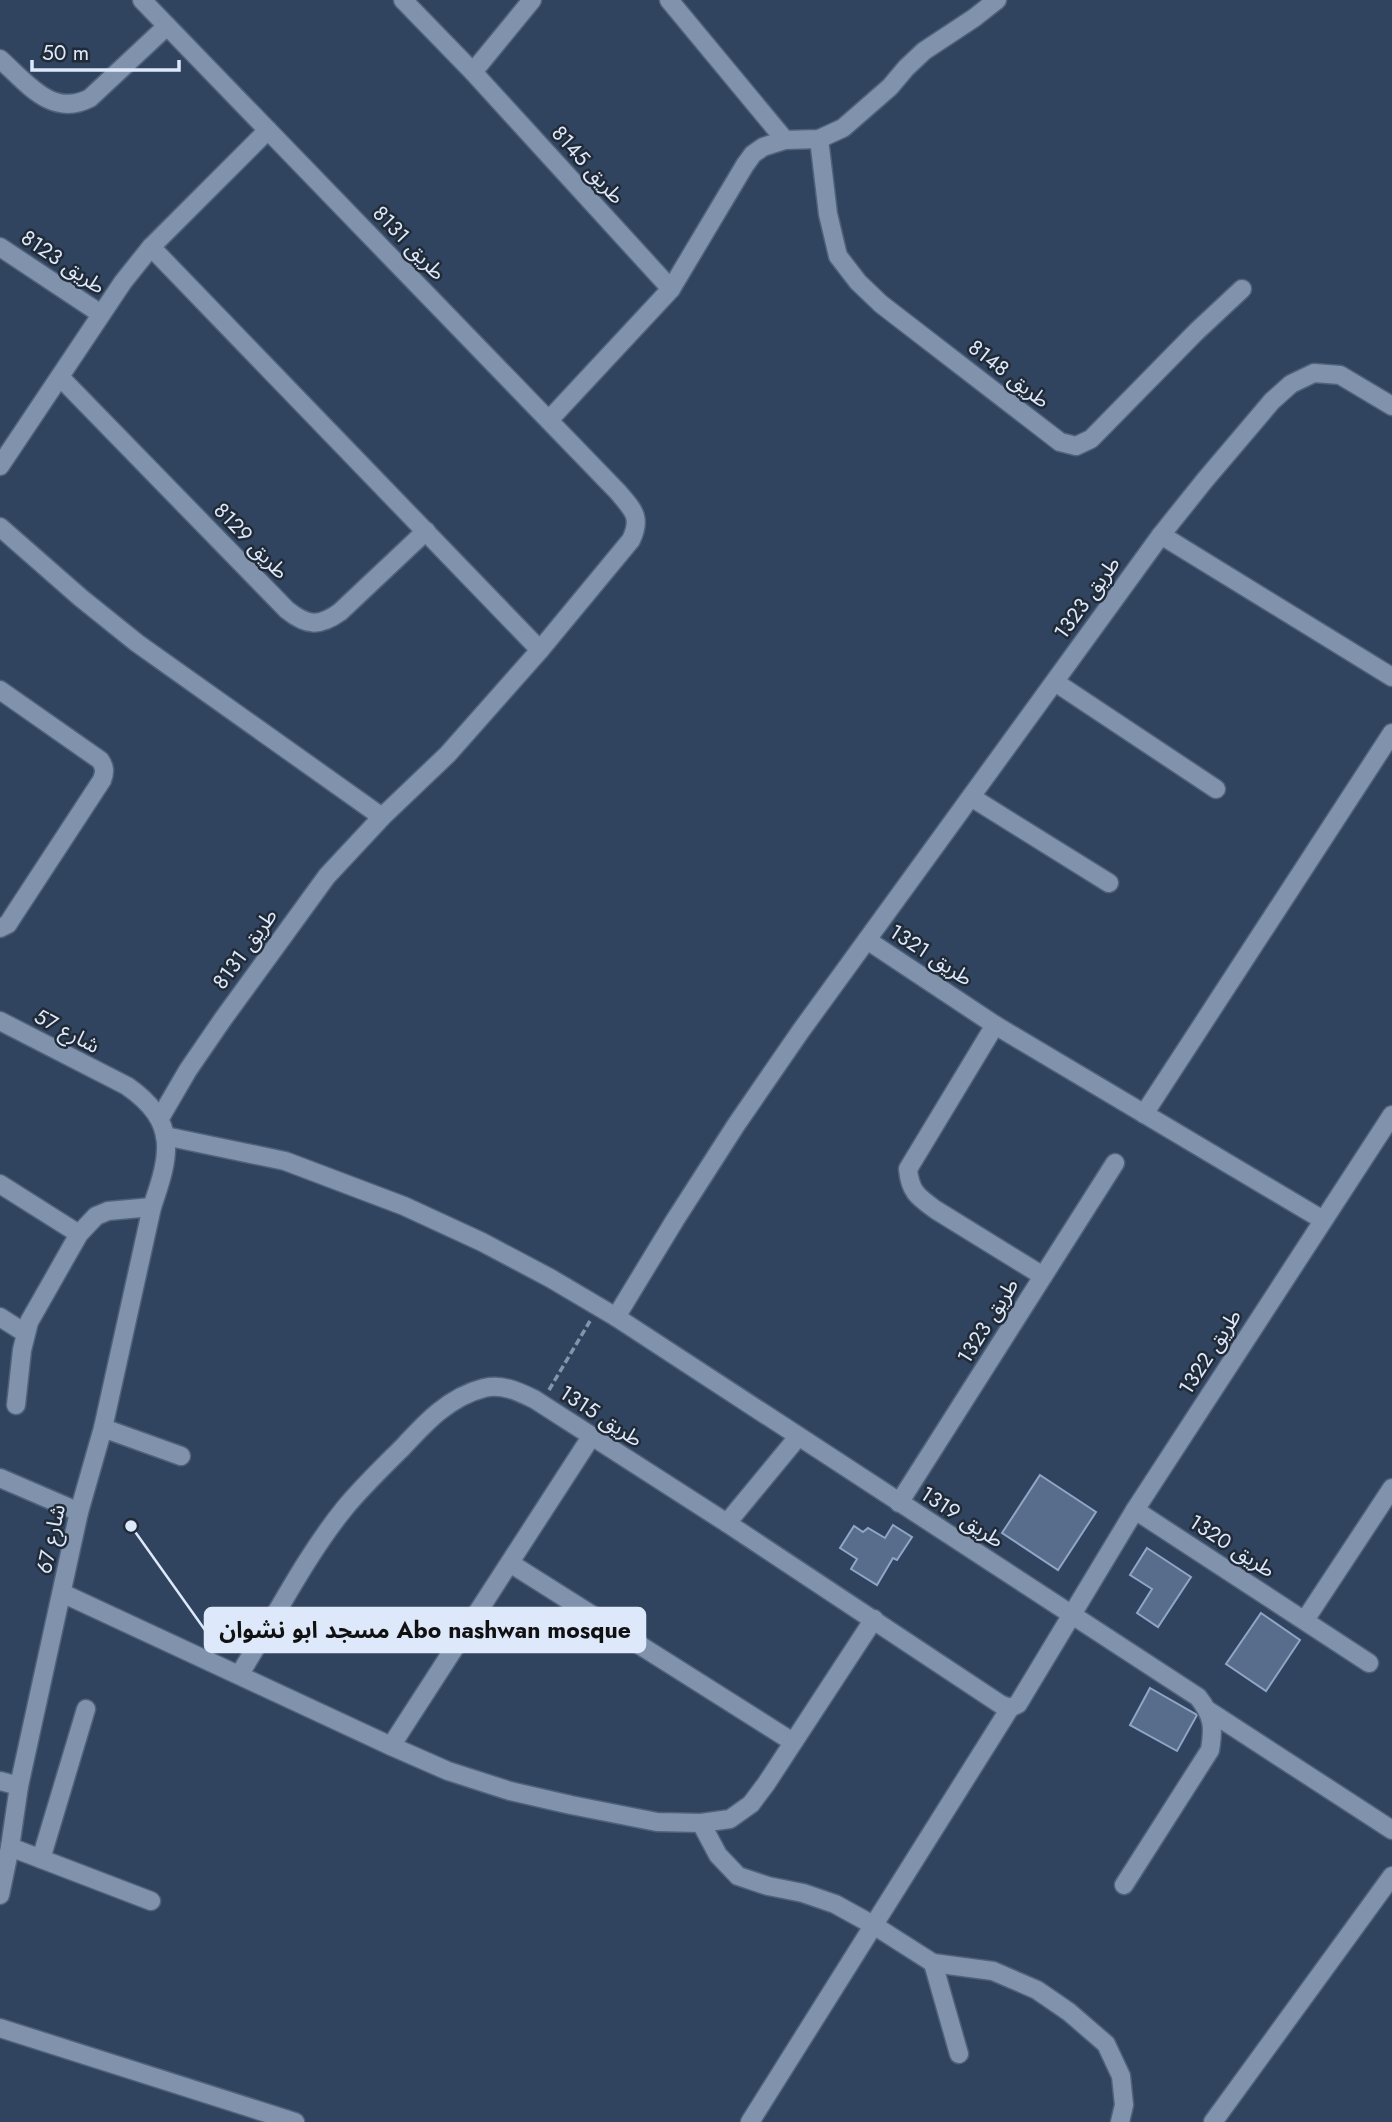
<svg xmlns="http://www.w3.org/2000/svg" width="1392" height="2122" viewBox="0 0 1392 2122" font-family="Jost,'Noto Sans Arabic',sans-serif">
<rect width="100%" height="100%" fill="#31445f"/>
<g fill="#586d8b" stroke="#90a6c7" stroke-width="2">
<polygon points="1040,1475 1096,1512 1058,1570 1002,1533"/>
<polygon points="893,1525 912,1537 897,1560 893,1558 877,1585 851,1569 857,1559 840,1548 854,1526 863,1532 868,1528 885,1538"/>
<polygon points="1147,1548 1191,1577 1158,1627 1137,1613 1152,1589 1130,1575"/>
<polygon points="1261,1613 1300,1640 1266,1691 1226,1664"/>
<polygon points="1150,1688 1197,1715 1177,1751 1130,1725"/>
</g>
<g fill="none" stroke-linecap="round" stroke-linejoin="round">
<g stroke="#50627b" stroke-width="21">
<g id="minor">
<path d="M 142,0 L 618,492 C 633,510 642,517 631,540 L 540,650 L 448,754 L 382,817 L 327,876 L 223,1019 L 188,1070 L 160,1118"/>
<polyline points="403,0 473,72 671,289"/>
<polyline points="669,0 785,140"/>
<path d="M 0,59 C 27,83 52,118 90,98 L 167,26"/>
<polyline points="473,72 532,0"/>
<polyline points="819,139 828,214 838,256 858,282 881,304 1060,442 1076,446 1091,439 1196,332 1242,289"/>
<polyline points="0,247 101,314"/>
<polyline points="151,247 540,650"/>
<path d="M 60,377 L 287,610 C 307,626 319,627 340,612 L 426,531"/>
<polyline points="549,420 671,289 745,165 753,154 763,147 785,140 819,139 843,128 890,87 906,68 924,51 974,18 997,0"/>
<polyline points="0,466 123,282 151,247 268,130"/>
<polyline points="0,527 81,598 137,643 382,817"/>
<polyline points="1161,535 1392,677"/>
<polyline points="1055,682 1216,789"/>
<path d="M 0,690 L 100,760 C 105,767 105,772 102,780 L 13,916 L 8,924 L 0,928"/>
<polyline points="971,797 1109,883"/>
<polyline points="867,940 995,1025 1323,1220"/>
<path d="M 0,1021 L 127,1086 C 179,1122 170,1155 152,1207 L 103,1428 L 79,1512 L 19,1786 L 10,1847 L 0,1895"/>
<path d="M 995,1025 L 908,1169 C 910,1192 918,1197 936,1210 L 1043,1276"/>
<polyline points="1144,1114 1392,733"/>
<path d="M 165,1136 L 285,1161 L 404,1206 L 482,1242 L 550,1278 L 616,1317 L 1198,1697 C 1213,1716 1214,1726 1210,1750 L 1124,1885"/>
<polyline points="0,1184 79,1234"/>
<polyline points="0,1317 25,1333"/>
<polyline points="616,1317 675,1220 736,1125 800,1032 1161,535 1205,480 1272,401 1291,384 1314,373 1340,375 1392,406"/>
<polyline points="16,1405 22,1350 29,1322 79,1234 96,1216 108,1211 152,1207"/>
<polyline points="103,1428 181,1456"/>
<polyline points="0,1478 79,1512"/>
<polyline points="899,1503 1115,1163"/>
<polyline points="1135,1510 1369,1663"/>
<polyline points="727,1523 798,1437"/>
<polyline points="510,1563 793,1742"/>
<polyline points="62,1593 391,1746 448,1771 510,1791 571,1805 657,1822 701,1823 730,1819 751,1804 766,1784 874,1619"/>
<polyline points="1305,1620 1392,1488"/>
<path d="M 239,1675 C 274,1620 303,1560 344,1509 C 362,1487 383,1467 403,1447 C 426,1422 449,1397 484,1388 C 503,1384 517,1391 534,1399 L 727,1523 L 1000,1704 L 1010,1708"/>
<polyline points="1209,1711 1392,1830"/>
<polyline points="391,1746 591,1437"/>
<polyline points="0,1781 19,1786"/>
<polyline points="701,1823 718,1855 738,1876 768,1886 803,1893 835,1904 875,1926 933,1963 993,1971 1037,1990 1069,2012 1106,2044 1121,2076 1124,2105 1120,2122"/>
<polyline points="10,1847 151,1901"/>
<polyline points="41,1859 86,1709"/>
<polyline points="933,1963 959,2054"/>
<polyline points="0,2028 295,2122"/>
<polyline points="750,2122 1010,1708 1018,1704 1024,1694 1135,1510 1392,1115"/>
<polyline points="1213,2122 1392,1876"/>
</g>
</g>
<polyline stroke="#8494ab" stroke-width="3.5" stroke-dasharray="7 3.5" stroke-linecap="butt" points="549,1390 590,1321"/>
<use href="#minor" stroke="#8092ac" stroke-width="18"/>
</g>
<g text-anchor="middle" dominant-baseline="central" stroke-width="5" stroke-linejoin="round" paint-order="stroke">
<g font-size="21" fill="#dde9fb" stroke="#212a37">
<text transform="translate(588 165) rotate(48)">طريق 8145</text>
<text transform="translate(409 243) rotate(46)">طريق 8131</text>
<text transform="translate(63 262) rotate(34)">طريق 8123</text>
<text transform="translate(1009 374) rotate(38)">طريق 8148</text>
<text transform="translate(251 541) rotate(46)">طريق 8129</text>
<text transform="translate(1087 598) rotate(-54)">طريق 1323</text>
<text transform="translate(245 949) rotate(-54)">طريق 8131</text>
<text transform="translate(931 955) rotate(33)">طريق 1321</text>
<text transform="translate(67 1031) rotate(28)">شارع 57</text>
<text transform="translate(988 1321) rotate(-58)">طريق 1323</text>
<text transform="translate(1210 1352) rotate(-57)">طريق 1322</text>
<text transform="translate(601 1416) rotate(33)">طريق 1315</text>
<text transform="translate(962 1517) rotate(33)">طريق 1319</text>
<text transform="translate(51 1539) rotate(-78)">شارع 67</text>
<text transform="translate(1232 1546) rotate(33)">طريق 1320</text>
</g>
</g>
<path fill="none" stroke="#dde9fb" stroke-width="2.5" d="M131 1526L205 1630"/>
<circle fill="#dde9fb" stroke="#212a37" stroke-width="2.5" cx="131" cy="1526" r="7"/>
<rect fill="#dde9fb" stroke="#dde9fb" stroke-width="2.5" x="205" y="1608" width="440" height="44" rx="7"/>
<g font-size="23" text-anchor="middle" font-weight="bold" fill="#111">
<text x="425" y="1638">مسجد ابو نشوان Abo nashwan mosque</text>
</g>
<path d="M32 60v10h147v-10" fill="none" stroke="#dde9fb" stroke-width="3.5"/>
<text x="42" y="60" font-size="21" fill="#dde9fb" stroke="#212a37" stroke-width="5" paint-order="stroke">50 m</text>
</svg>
